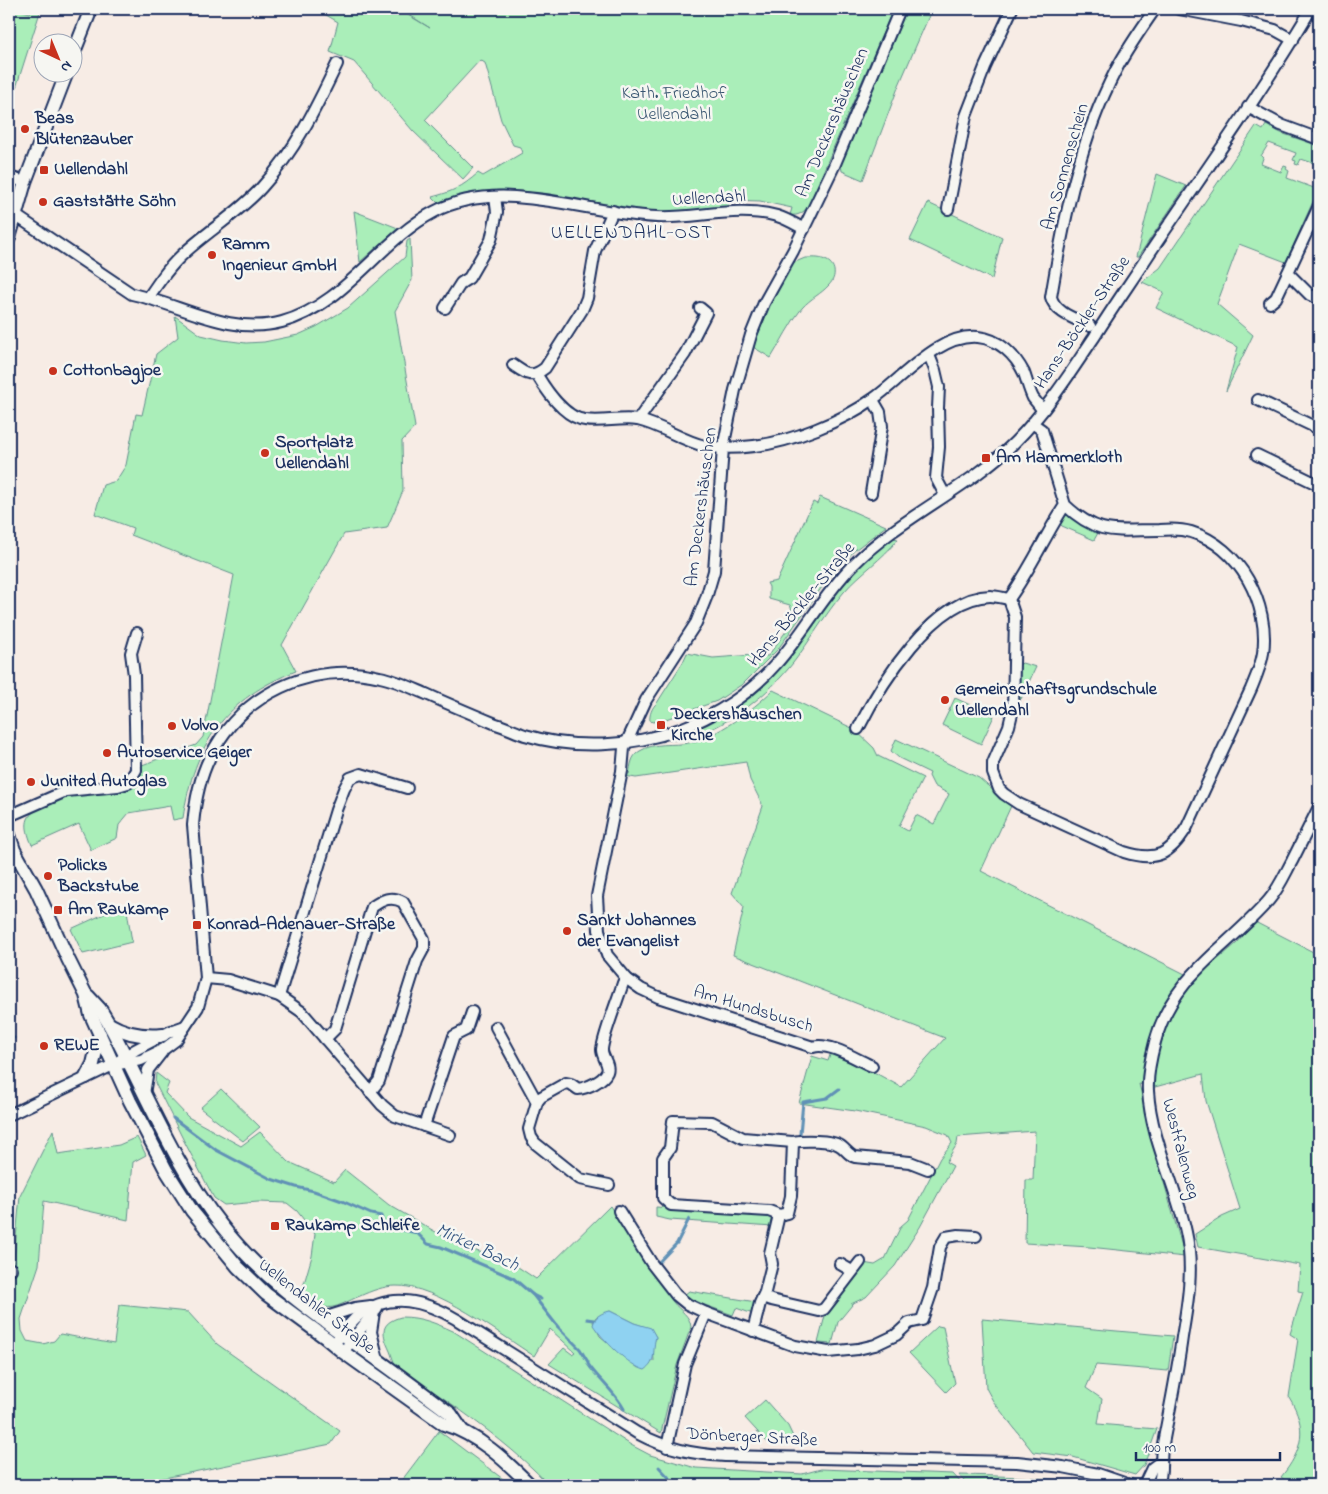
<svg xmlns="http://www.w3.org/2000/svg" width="1328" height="1494" viewBox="0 0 1328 1494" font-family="'Indie Flower',sans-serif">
<rect width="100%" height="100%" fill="#f7ece5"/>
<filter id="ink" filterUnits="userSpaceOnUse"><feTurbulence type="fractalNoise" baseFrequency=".02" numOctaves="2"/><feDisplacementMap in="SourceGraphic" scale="10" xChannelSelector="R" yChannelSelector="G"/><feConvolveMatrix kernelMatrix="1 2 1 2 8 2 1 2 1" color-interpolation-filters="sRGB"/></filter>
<g filter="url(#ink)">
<g fill="#aaeeb9" stroke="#628e8c" fill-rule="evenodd">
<polygon points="9,9 16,9 30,13 32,9 41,9 9,110"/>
<path d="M 316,9 L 398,9 L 430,28 L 400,9 L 893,9 L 808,207 C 802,213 799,216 790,215 L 792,208 L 760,201 L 729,200 L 729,209 L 658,212 L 522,191 L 498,190 L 461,196 L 439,204 L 432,197 C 452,192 462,187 478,173 L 483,176 L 522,153 L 520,147 L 513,145 L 501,120 L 485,63 L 480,60 L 425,120 L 473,168 L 463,179 L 413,131 L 354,62 L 330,52 L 338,22 Z"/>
<polygon points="907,9 932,9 899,85 863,180 842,171 841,165"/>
<polygon points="1266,125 1281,133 1319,146 1319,165 1301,159 1298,165 1295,164 1296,161 1293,160 1296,153 1269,143 1261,156 1263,158 1261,164 1281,172 1284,166 1287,167 1286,169 1289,171 1287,178 1314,188 1317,181 1319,182 1319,188 1286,262 1239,244 1217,304 1253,335 1226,391 1238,347 1156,308 1164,292 1142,282 1160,268 1256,126 1263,130"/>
<polygon points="1157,174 1186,186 1138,257 1136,257"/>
<polygon points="928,203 1002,237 992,279 910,240"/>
<polygon points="354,211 398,228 360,262"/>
<path d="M 410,239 L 412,280 L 395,311 L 415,427 L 402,441 L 403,491 L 387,528 L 344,534 L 282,645 L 296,671 C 226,698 194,744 183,818 L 173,820 L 170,806 L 129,813 L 119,825 L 117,838 L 91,850 L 79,824 L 32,845 C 24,825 23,815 45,805 C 56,801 67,795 79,794 C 93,793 111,796 125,790 C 135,785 140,776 142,765 L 196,745 L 203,737 L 234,575 L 131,535 L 133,528 L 95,514 L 103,485 L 116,481 L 126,465 L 136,414 L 142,415 L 156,354 L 178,337 L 175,316 L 201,335 L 223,340 L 246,343 L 264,342 L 298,335 L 316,327 L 348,308 L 405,257 L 407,241 Z"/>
<path d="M 805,258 C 812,258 819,257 825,260 C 836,264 837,277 829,285 C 821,294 811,298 802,308 C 790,323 781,342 771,358 L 753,347 L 769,307 L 793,263 Z"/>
<path d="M 820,497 L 886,526 L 855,550 L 827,580 L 778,649 L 744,683 L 717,701 L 666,719 L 653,722 L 650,721 C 649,715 652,707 657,703 L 683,662 L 687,653 L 713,658 L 753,655 L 768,656 L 795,619 L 790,605 L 769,599 L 769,587 L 767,583 L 777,581 L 813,502 L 817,504 Z"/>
<polygon points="1065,515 1070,516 1098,533 1094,540 1062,526 1059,523 1061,517"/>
<path d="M 893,538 L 898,539 C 883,559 860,573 844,592 C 825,614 811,640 793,663 C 768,695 731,723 693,737 C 686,740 678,740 671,740 L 670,739 C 714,723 753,700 784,664 C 805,640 819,611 839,587 C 855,568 874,552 893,538 Z"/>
<polygon points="1022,663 1036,667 1021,699 1019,700 1019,666"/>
<path d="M 773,690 L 854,729 L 874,748 L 878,756 L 923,778 L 899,826 L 908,831 L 916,815 L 934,824 L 949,794 L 934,786 L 929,776 L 930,773 L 899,758 L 891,751 L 896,739 L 979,778 L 1011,806 L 981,871 L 1185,974 L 1203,972 L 1237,943 L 1255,922 L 1319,955 L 1319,1485 L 1291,1485 L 1281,1477 C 1303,1450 1308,1428 1289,1397 L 1298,1339 L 1290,1334 L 1303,1292 L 1298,1291 L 1300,1265 L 1198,1247 L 1195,1234 L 1222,1217 L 1240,1209 L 1206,1101 L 1203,1074 L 1155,1087 L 1139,1084 L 1163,1179 L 1185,1257 L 1089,1247 L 1025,1243 L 1026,1180 L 1033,1180 L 1035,1131 L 958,1137 L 957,1144 L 946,1162 L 953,1166 L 920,1227 L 895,1266 L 866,1297 L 851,1304 L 852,1305 L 838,1322 L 832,1344 L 818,1343 L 826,1312 L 863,1263 L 875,1265 L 885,1259 L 901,1226 L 908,1220 L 940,1158 L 952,1143 L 948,1135 L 926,1126 L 855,1111 L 799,1103 L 812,1056 L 828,1061 L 831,1052 L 861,1065 L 901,1087 L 945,1038 L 733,955 L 744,907 L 732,893 L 763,806 L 750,780 L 746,762 L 636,778 L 625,776 L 626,774 L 629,774 C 631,765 631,756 640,751 C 654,742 673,746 689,743 C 718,736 751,711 773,690 Z"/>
<polygon points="955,698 994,716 981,744 942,725"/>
<polygon points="126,904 132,942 83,954 71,929"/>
<path d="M 156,1073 L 169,1083 L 165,1093 L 188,1117 L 241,1146 L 260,1132 L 289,1162 L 334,1182 L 345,1170 L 389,1205 L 460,1246 L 509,1261 L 536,1279 L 610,1206 L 673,1302 C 680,1311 690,1315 691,1327 L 677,1365 L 661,1433 L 549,1364 L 564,1348 L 572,1354 L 575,1352 L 550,1329 L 534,1356 C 501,1335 435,1284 396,1286 C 384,1286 371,1291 360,1296 C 349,1300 335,1310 324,1307 C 315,1305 308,1298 303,1292 L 303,1287 L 312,1256 L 315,1234 L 297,1211 L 287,1203 L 258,1202 L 224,1205 L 214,1198 L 184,1141 L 155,1083 ZM 610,1311 L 634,1323 L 651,1329 L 656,1337 L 653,1346 L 654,1361 L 638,1368 L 600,1336 L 593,1322 L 596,1317 Z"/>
<polygon points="221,1089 260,1127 243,1141 200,1108"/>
<polygon points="53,1130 58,1154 119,1145 137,1137 146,1155 133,1162 128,1220 44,1201 39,1265 21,1319 22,1331 27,1341 43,1344 54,1341 60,1334 114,1344 119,1305 188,1312 217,1344 340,1431 331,1444 159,1479 160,1485 9,1485 9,1312 11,1306 11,1290 20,1196"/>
<polygon points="656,1207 766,1214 770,1216 773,1222 773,1227 670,1220 656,1217"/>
<polygon points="689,1291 756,1302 753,1314 736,1308 733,1315 702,1304 702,1306 692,1301 684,1295"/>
<path d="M 401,1317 C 421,1317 435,1323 453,1331 L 631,1445 L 650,1455 L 696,1468 L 802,1474 L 821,1469 L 953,1474 L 963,1485 L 549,1485 C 519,1453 483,1426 446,1400 C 436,1393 402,1373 396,1365 C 393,1361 392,1356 390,1351 C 382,1334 379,1323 401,1317 Z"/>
<polygon points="982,1319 1173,1336 1168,1371 1096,1365 1086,1388 1102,1399 1098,1424 1157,1429 1144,1465 1135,1475 1073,1457 1033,1452 993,1401 986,1388"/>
<polygon points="938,1326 943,1327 955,1383 946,1392 909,1353"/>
<polygon points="765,1400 788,1426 796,1443 767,1442 745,1418"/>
<polygon points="439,1431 511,1485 403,1485 402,1480"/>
<path d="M 959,1475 C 1004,1476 1047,1477 1091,1485 L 967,1485 Z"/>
</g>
<path fill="#8fd2f1" stroke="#6191b6" d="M 610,1311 L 634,1323 L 651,1328 L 656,1337 C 652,1349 657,1362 645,1370 C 629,1366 602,1339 593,1325 C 595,1316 601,1313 610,1311 Z"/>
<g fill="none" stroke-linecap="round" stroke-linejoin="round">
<g stroke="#6191b6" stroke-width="3">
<polyline points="9,1036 14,1038"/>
<path d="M 173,1118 L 216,1150 L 271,1179 L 296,1187 L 314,1191 L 342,1201 L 371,1214 L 381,1216 L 384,1226 L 417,1233 L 428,1244 L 441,1247 L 513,1278 L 533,1295 L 558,1327 L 580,1349 L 588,1362 L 588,1364 C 599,1380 615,1392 624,1409"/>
<polyline points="800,1134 803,1102 827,1098 839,1089"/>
<polyline points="658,1263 677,1243 689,1219"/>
<polyline points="533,1295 541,1299"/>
<polyline points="587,1319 594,1320"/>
<polyline points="659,1467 673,1482 678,1483 678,1485"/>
</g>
<g stroke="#1b2f5e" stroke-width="14">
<g id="minor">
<polyline points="1179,9 1241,21 1275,30 1293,40"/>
<polyline points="1248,107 1281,125 1319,139"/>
<polyline points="9,177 25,182"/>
<polyline points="948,209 966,116 985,67 1012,9"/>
<path d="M 15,215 L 132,294 C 182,305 230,336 282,322 C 345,305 379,241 434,212 C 502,176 585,214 657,217 C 696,219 738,205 777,216 C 787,219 795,224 804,229"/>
<polyline points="1288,273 1310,295 1319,298"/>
<path d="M 148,298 C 158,283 168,268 181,256 C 207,231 238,214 262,187 C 295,151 316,108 337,64"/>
<polyline points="1270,303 1276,298 1319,206"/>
<polyline points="445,308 461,283 469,278 491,240 497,212 495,197"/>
<path d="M 1090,326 C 1076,319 1055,313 1051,297 C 1064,219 1079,141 1116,70 C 1127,49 1141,29 1155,9"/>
<polyline points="929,355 935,370 939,387 938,408 939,447 936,478 945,495"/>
<path d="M 513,365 C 526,374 531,379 545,368 L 582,310 L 587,298 L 595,251 L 613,211"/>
<path d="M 537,375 C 546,390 565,418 585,420 C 602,423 620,417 638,420 C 661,425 682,441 705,446 C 721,449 738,448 754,446 C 791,442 843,421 873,399 C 902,379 939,333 978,337 C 999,339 1015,355 1024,373 C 1027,381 1029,390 1033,398 C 1036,402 1040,406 1042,410"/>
<polyline points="1258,400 1319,429"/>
<polyline points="638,420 685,354 706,313 700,308"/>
<path d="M 1032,423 L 1042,430 L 1065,505 C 1045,536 1030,570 1009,599 L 1015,617 L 1013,709 L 1009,726 L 993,763 L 993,773 L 999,789 L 1004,794 L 1019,804 L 1124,852 C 1156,862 1170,855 1187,827 L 1251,689 C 1256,677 1261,666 1263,653 C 1270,604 1240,547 1191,532 C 1181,529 1170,529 1160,530 C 1117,530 1099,537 1065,505"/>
<polyline points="1257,455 1319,485"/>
<polyline points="871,493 882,426 880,412 873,400"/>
<path d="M 858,729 C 880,685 934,597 990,596 C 996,596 1003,598 1009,599"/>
<polyline points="9,816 66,791 118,786 128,783 136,770 134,675 131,653 137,633"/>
<polyline points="206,978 228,980 279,996 302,1012 382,1105 395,1116 450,1135"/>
<polyline points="279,996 336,810 344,789 350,778 361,774 407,788"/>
<polyline points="496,1027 537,1102"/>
<path d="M 325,1039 L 335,1029 L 372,907 C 382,900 391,895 403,902 L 424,939 L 424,948 L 417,961 L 379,1081 L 370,1092"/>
<path d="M 113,1065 L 141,1060 L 164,1049 L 176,1040 L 198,1007 L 206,978 L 193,825 C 195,802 199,779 210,757 C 241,694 311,661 380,677 C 395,680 410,687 424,693 C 448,704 472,714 496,724 C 506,727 516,732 525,735 C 575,750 631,747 680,729 C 717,715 750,694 776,664 C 804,633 823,595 853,565 C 900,517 968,489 1015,442 C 1046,411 1071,372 1095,336 C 1113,307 1133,279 1151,251 C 1205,171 1262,92 1311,9"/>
<path d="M 872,1066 C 856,1059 829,1042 813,1047 L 658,997 L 641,989 L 627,979 L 607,955 L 599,930 L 597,896 L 622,771 L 624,748 L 646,700 L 696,623 L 706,598 L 714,571 L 723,448 L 735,390 L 751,335 L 764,303 L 793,251 L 834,166 L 900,9"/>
<polyline points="144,1094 148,1070 162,1052"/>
<polyline points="9,1115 113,1065 135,1050 171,1031 185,1026"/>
<polyline points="424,1126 454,1036 466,1030 472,1012"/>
<path d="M 793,1142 L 743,1138 L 712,1122 L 673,1121 L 670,1148 L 663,1158 L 663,1198 L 671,1205 L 769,1211 L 779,1215 L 787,1213 L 791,1196 L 793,1142 C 802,1140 831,1140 839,1145 C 845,1148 848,1155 855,1157 L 910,1162 L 928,1169"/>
<path d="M 609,1185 L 580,1179 L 535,1143 L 531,1137 L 529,1129 L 537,1102 L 541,1097 L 566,1083 L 571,1084 L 578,1089 C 587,1088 603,1081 607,1072 C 610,1065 602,1057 602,1050 C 602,1039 619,996 623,983 L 627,979"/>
<polyline points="619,1211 652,1264 676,1295 687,1304 706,1313"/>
<polyline points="840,1264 852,1271"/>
<polyline points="9,1269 11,1269"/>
<polyline points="763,1297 771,1300 819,1311 824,1309 860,1262"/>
<polyline points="374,1312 371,1332 378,1360"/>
<polyline points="320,1319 355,1308 371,1306"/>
<polyline points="753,1331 760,1303 765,1292 772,1264 770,1253 779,1215"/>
<path d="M 334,1344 C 342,1334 349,1323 359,1315 C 391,1291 425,1301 456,1319 L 637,1433 C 667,1449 692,1454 725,1456 L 1017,1462 L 1063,1467 L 1098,1474 L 1130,1485"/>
<polyline points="343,1352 377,1308"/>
<polyline points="667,1447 685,1364 706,1313 795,1346 828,1352 858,1349 875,1345 896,1335 909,1323 922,1320 933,1288 940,1247 946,1237 958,1235 976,1236"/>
<polyline points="1144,1485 1152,1468 1160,1462"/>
<path d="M 1158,1485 C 1163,1473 1160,1461 1162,1449 C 1169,1412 1177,1375 1182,1337 C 1188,1302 1194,1267 1186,1232 C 1176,1185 1151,1140 1148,1091 C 1147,1075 1151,1057 1155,1042 C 1173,974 1227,949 1269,900 C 1279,888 1285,874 1292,861 C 1301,843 1310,825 1319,807"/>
</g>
</g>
<g stroke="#1b2f5e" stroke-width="16">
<g id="major">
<polyline points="72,57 91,9"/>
<polyline points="9,238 25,182 67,72"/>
<path d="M 9,835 L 14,850 L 36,889 L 68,959 L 86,995 L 91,1015 L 130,1101 L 166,1170 L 192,1211 L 238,1267 L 266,1294 L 326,1338 L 343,1352 L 444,1424 C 478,1434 506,1461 530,1485"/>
<path d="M 88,996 L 100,1009 L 109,1024 C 145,1091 174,1165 221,1225 C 264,1281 322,1319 378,1360 C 403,1378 427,1396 451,1414 L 461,1429"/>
<path d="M 109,1024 C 126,1034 144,1037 163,1035"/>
<polyline points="86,1077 93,1064 100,1034"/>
</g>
</g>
<use href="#minor" stroke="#f6f6f2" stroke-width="10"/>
<use href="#major" stroke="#f6f6f2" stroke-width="12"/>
</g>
</g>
<g fill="#c8321e" stroke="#f6f6f2" stroke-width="2">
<circle cx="25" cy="129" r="5"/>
<rect x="39" y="165" width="10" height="10" rx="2.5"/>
<circle cx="43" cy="202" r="5"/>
<circle cx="212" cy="255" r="5"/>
<circle cx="53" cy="371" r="5"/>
<circle cx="265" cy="453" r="5"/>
<rect x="981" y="453" width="10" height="10" rx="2.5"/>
<circle cx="945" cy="700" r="5"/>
<rect x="656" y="720" width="10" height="10" rx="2.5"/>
<circle cx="172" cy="726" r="5"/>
<circle cx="107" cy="753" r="5"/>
<circle cx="31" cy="782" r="5"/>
<circle cx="48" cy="876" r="5"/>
<rect x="53" y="905" width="10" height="10" rx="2.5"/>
<rect x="192" y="920" width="10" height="10" rx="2.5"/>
<circle cx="567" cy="931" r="5"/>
<circle cx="44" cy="1046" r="5"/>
<rect x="270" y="1221" width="10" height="10" rx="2.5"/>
</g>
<g text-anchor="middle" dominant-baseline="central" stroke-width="5" stroke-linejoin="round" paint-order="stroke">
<g font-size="18" fill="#385570" stroke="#f6f6f2">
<text x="674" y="94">Kath. Friedhof<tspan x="674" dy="21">Uellendahl</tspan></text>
</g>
<g font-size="18" font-weight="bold" fill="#1b2f5e" stroke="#f6f6f2" text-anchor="start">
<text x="35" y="119">Beas<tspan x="35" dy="21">Blütenzauber</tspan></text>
<text x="54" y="170">Uellendahl</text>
<text x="53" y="202">Gaststätte Söhn</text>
<text x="222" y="245">Ramm<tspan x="222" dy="21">Ingenieur GmbH</tspan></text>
<text x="63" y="371">Cottonbagjoe</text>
<text x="275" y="443">Sportplatz<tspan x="275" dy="21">Uellendahl</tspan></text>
<text x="996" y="458">Am Hammerkloth</text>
<text x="955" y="690">Gemeinschaftsgrundschule<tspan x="955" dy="21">Uellendahl</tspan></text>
<text x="671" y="715">Deckershäuschen<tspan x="671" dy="21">Kirche</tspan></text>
<text x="182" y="726">Volvo</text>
<text x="117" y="753">Autoservice Geiger</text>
<text x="41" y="782">Junited Autoglas</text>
<text x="58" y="866">Policks<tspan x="58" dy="21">Backstube</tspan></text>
<text x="68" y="910">Am Raukamp</text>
<text x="577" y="921">Sankt Johannes<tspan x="577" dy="21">der Evangelist</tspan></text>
<text x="207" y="925">Konrad-Adenauer-Straße</text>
<text x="54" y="1046">REWE</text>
<text x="285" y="1226">Raukamp Schleife</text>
</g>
<g font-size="18" fill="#1b2f5e" stroke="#f6f6f2">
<text transform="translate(833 123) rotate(-67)">Am Deckershäuschen</text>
<text transform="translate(1066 167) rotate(-74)">Am Sonnenschein</text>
<text transform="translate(709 199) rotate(-3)">Uellendahl</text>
<text transform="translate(1083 323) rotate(-56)">Hans-Böckler-Straße</text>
<text transform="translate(702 507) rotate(-83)">Am Deckershäuschen</text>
<text transform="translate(802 605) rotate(-50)">Hans-Böckler-Straße</text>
<text transform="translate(753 1010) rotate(17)">Am Hundsbusch</text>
<text transform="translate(1180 1149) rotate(75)">Westfalenweg</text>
<text transform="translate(316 1307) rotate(38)">Uellendahler Straße</text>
<text transform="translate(752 1438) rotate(3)">Dönberger Straße</text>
</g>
<g font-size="19" letter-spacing="1" fill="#1b2f5e" stroke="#f6f6f2">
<text x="632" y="233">UELLENDAHL-OST</text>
</g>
<g font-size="19" font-style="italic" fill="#385883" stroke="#f6f6f2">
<text transform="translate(477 1248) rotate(25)">Mirker Bach</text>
</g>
</g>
<rect width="1328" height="1494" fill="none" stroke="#f6f6f2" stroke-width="30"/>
<rect x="15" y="15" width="1298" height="1464" fill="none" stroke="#1b2f5e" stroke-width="2" filter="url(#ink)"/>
<g transform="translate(58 58) rotate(136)"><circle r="24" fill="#f6f6f2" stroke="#9ea6b7"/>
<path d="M0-4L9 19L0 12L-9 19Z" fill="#c8321e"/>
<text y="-8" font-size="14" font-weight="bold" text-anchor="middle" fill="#1b2f5e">N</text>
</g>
<path d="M1136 1452v8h144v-8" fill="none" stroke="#1b2f5e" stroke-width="2.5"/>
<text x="1143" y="1452" font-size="15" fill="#1b2f5e" stroke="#f6f6f2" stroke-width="4" paint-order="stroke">100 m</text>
</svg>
